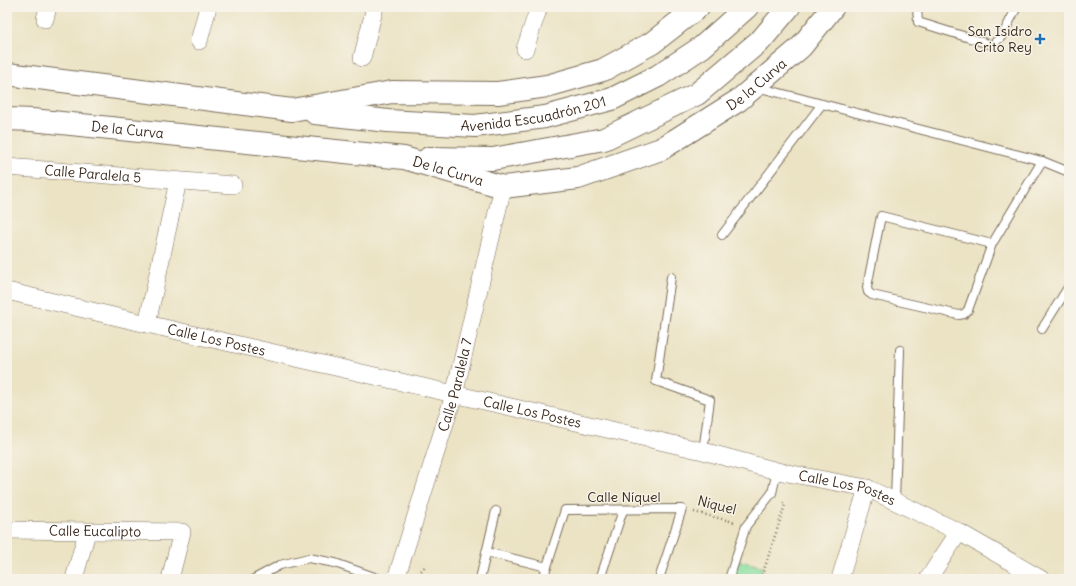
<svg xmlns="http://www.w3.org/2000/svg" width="1076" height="586" viewBox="0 0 1076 586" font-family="Delius,sans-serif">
<rect width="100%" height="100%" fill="#f7f3e8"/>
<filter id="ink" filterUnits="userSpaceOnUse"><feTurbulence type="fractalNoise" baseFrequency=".025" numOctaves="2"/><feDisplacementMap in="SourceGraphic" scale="8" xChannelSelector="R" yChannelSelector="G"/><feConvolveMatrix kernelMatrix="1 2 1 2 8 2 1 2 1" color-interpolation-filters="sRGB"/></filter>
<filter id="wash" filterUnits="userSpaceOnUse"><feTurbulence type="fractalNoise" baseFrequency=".012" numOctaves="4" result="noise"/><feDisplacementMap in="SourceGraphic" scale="16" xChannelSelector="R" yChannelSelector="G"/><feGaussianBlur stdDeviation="0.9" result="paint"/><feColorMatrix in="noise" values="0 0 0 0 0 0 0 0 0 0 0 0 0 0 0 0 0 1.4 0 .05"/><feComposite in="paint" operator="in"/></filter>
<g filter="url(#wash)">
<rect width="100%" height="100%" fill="#ebe3c4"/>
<polygon fill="#8bdfa0" stroke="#63845f" points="738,560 763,567 759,579 732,579"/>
</g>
<g filter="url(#ink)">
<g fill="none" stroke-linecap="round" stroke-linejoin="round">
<g stroke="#796b58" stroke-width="10">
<g id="lane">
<polyline points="917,7 918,22 992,45 1002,36 1017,7"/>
<polyline points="757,87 1042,161 1069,172"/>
<polyline points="722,235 822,104"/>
<polyline points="992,244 968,310 964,314 959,315 872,295 868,292 867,287 881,216 992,244 1042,161"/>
<polyline points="671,277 656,381 710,400 703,451"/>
<polyline points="1042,329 1069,286"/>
<polyline points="895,501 900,350"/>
<polyline points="486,552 547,567"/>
<polyline points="254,579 280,565 309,558 335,563 380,579"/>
<polyline points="480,579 496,511"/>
<polyline points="543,579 565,510 682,509 659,579"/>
<polyline points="600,579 623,510"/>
<polyline points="729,579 746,526 772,493 777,471"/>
</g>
</g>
<g stroke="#796b58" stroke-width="18">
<g id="street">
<polyline points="45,19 48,7"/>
<polyline points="199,41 208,7"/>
<polyline points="525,49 539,7"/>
<polyline points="362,58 375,7"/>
<path id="s1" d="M 7,167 L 233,185"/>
<path id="s2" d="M 7,291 L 147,324 L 703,451 L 777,471 L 867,488 L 959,532 L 1041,579"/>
<polyline points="147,324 178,181"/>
<path id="s3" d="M 7,530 L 182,532 L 170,579"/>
<polyline points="74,579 87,532"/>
<path id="s4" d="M 396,579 L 454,395 L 503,187"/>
<polyline points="840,579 867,488"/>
<polyline points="928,579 959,532"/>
</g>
</g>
<g stroke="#796b58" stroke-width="24">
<g id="secondary">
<polyline points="7,74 292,110 392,92 498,93 547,86 603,70 652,43 698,7"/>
<path id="s5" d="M 315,113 L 388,121 L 475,126 L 545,117 L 612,99 L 658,76 L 702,47 L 747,7"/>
<path id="s6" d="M 7,119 L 32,120 L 404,158 L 503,187 L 578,178 L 661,149 L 739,100 L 801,47 L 833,7"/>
<polyline points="429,158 493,159 604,139 697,94 762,39 789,7"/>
</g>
</g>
<g stroke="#796b58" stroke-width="2.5" stroke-dasharray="1 3" stroke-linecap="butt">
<polyline points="694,512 734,522"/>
<polyline points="416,577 426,565"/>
<polyline points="761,579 785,505 781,501"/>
</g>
<use href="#lane" stroke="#fff" stroke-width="8"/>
<use href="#street" stroke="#fff" stroke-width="17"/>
<use href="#secondary" stroke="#fff" stroke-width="22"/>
</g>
</g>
<path fill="#1f6fb2" stroke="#f7f3e8" stroke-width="1.5" d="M1038 33h4v4h4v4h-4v4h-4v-4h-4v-4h4z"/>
<g text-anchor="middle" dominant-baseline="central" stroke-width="3" stroke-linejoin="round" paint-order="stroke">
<g font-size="14" fill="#3b2a1e" stroke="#f7f3e8" text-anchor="end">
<text x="1032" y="31">San Isidro<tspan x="1032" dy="16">Crito Rey</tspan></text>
</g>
<g font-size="14" fill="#3b2a1e" stroke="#f7f3e8">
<text stroke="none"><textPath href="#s6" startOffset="781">De la Curva</textPath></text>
<text stroke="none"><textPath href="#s5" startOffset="220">Avenida Escuadrón 201</textPath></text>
<text stroke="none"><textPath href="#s6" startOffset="121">De la Curva</textPath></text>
<text stroke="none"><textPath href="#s6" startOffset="445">De la Curva</textPath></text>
<text stroke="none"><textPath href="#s1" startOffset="86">Calle Paralela 5</textPath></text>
<text stroke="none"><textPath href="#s2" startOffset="215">Calle Los Postes</textPath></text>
<text stroke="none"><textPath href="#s4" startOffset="203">Calle Paralela 7</textPath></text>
<text stroke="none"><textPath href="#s2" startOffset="539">Calle Los Postes</textPath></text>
<text stroke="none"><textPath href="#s2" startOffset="863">Calle Los Postes</textPath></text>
<text x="624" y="497">Calle Níquel</text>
<text transform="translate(717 505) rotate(14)">Niquel</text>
<text stroke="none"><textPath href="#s3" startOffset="88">Calle Eucalipto</textPath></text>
</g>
</g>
<rect width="1076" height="586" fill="none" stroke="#f7f3e8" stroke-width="24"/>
</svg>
